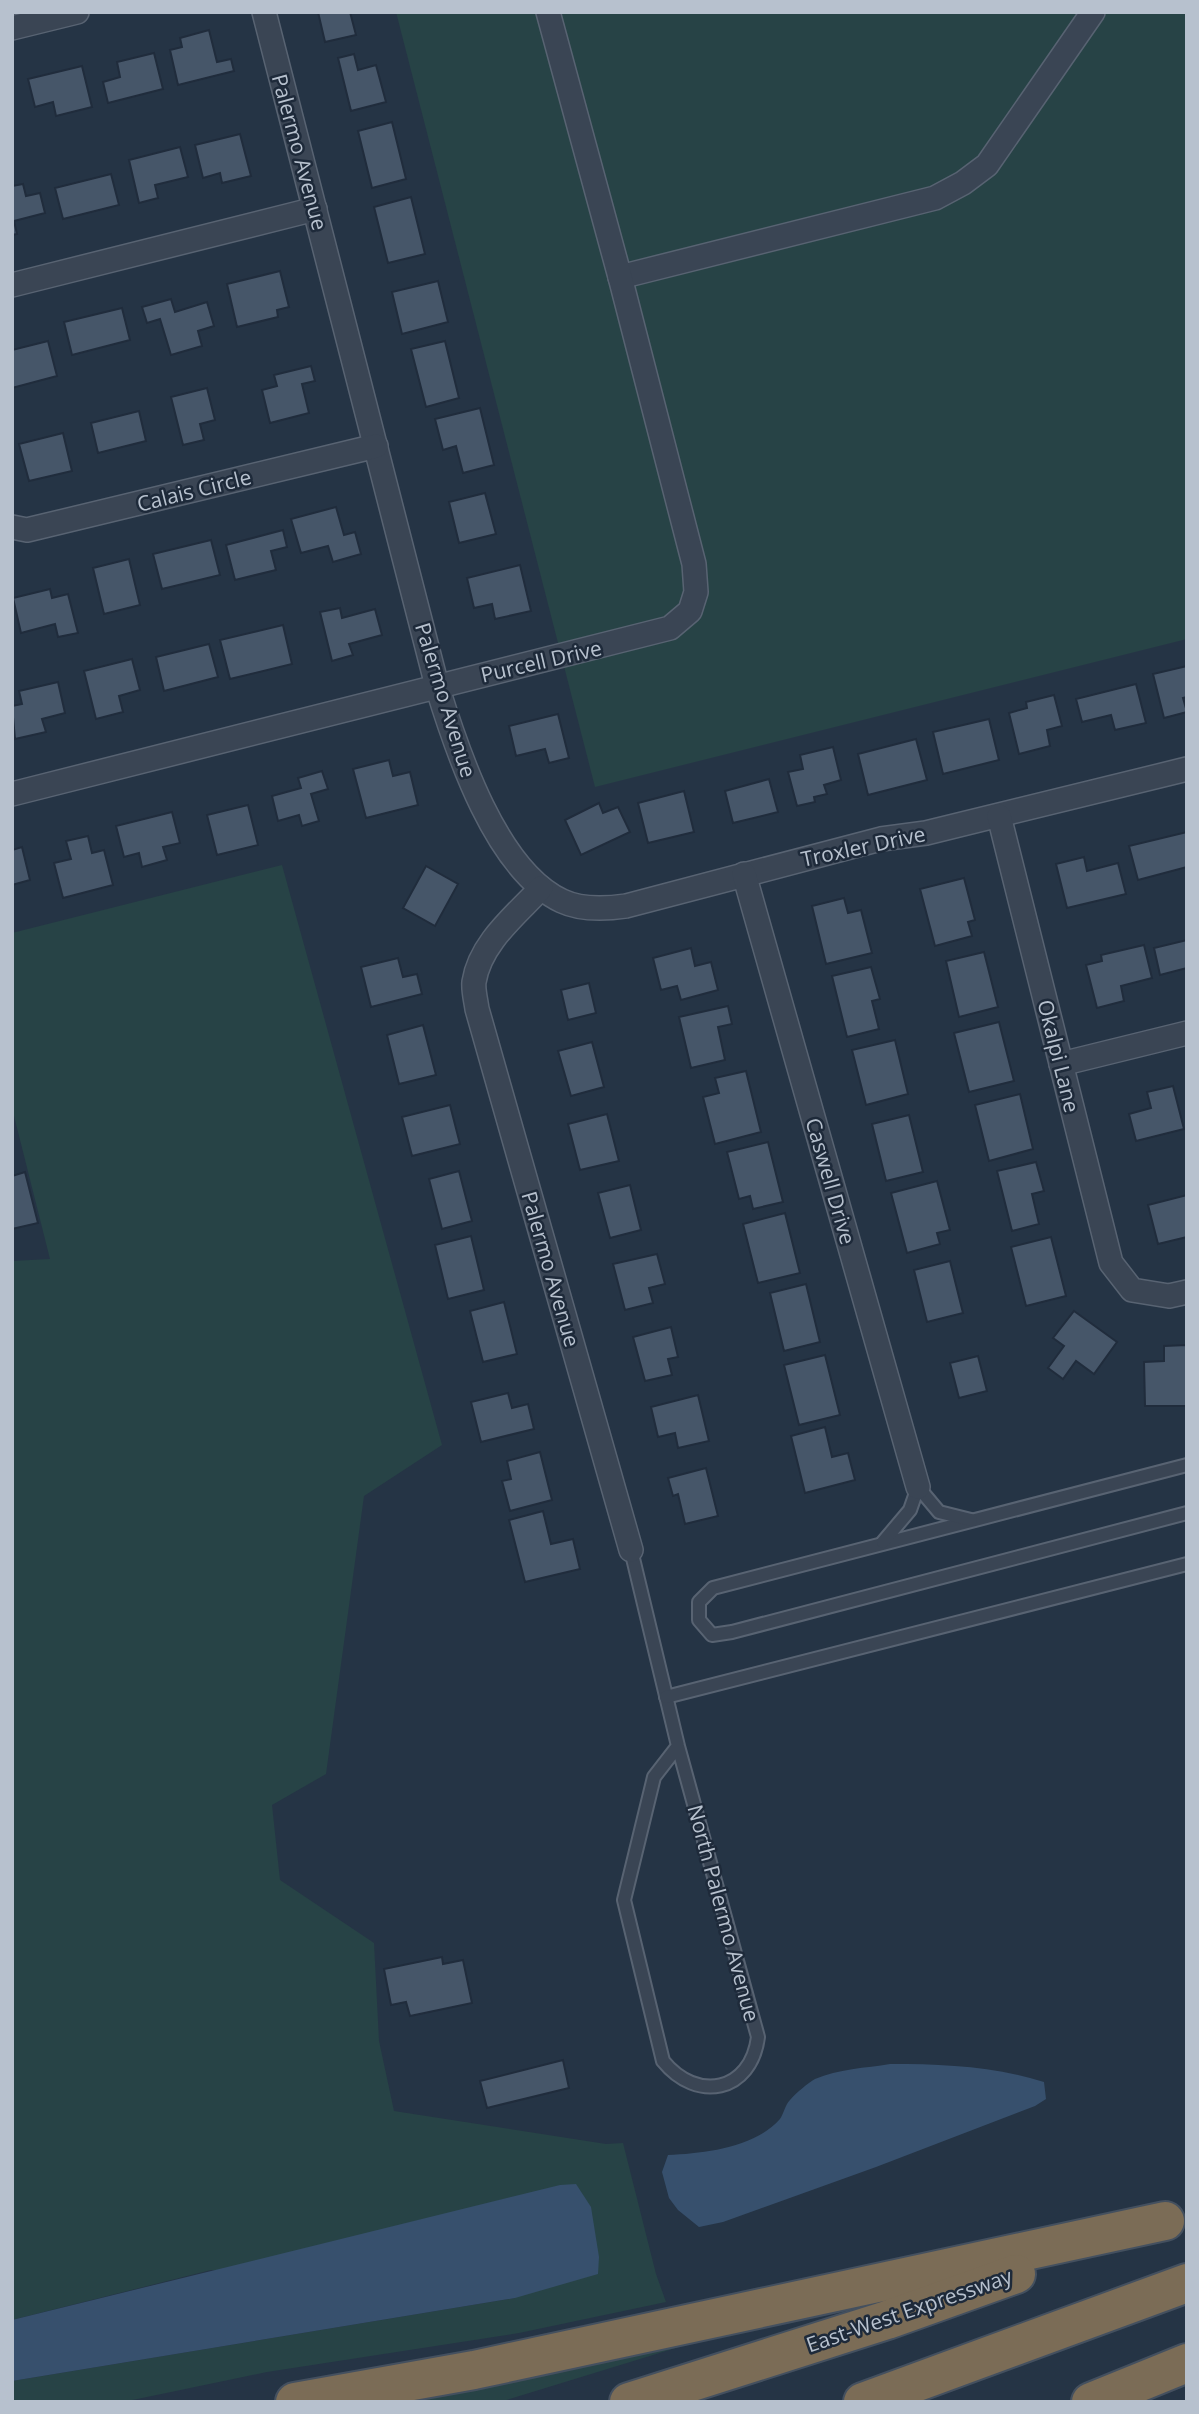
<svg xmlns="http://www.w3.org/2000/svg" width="1199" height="2414" viewBox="0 0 1199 2414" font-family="'Open Sans',sans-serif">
<rect width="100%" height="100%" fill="#253445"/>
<g fill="#274346">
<polygon points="396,12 1187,12 1187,639 595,787"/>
<polygon points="282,865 442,1445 364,1496 326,1774 272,1805 280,1880 374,1943 379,2041 394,2111 606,2144 623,2143 656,2274 666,2302 519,2333 267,2372 123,2402 12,2402 12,2381 515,2298 211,2270 12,2320 12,1261 50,1259 12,1108 12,933"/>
<polygon points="692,2343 500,2402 390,2402 659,2345"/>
</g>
<g fill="#37506d">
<path d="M 890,2064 C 943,2064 994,2066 1044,2082 L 1046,2099 L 1035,2106 L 876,2167 L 723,2222 L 699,2227 L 678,2210 L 669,2198 L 662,2172 L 668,2155 C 705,2153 754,2148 780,2119 C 784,2113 785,2105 790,2100 C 796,2093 808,2083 815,2079 C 838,2069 866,2068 890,2064 Z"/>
<polygon points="576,2184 591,2207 599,2257 598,2274 515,2298 12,2381 12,2320 560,2185"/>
</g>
<g fill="#465669" stroke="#202c3c" stroke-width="2">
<polygon points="318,12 350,12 356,35 325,42"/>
<polygon points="209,30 217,62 231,59 234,71 178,85 170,50 182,47 180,38"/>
<polygon points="154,53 163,89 108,103 103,82 120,77 117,62"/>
<polygon points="354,54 358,70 376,65 386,102 351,111 338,58"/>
<polygon points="82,66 92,107 56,116 53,102 35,107 28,79"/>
<polygon points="392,122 406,179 372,188 358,131"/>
<polygon points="240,134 251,176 222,183 220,173 203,178 195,145"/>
<polygon points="180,147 188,177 155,185 158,198 139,203 129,160"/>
<polygon points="111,174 119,205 63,219 55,188"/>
<polygon points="23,184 26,196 40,193 45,213 14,221 17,234 12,235 12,186"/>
<polygon points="411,197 425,254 388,263 374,207"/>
<polygon points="280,271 289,307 277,310 278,317 237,327 227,284"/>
<polygon points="438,281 448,322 402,334 392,292"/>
<polygon points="171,299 175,312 207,302 214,326 198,331 202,346 171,355 160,319 147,323 142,307"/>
<polygon points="122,308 130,340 72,355 64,322"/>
<polygon points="48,341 57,376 12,388 12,350"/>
<polygon points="445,341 459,398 426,407 411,349"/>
<polygon points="311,366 315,381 302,384 309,413 270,423 262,390 277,386 274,375"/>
<polygon points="207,388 215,420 200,424 204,440 183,445 171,397"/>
<polygon points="480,408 494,465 463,473 456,446 443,450 435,419"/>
<polygon points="139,411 146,441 98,453 91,423"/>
<polygon points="63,433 72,471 29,481 19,444"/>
<polygon points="485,493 496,534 459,543 449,502"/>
<polygon points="336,507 344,535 355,532 361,554 333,562 328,546 301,553 291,519"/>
<polygon points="283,530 287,547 271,551 276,570 235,580 226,545"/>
<polygon points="211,540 220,575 162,589 153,554"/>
<polygon points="129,559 140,605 104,614 93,568"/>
<polygon points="520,565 531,611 495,619 492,604 474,608 467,578"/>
<polygon points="50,589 52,598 68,594 78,633 58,637 55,624 21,633 13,598"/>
<polygon points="340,608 342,618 375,609 382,635 349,644 353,655 332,661 320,612"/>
<polygon points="283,625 292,664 230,679 220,640"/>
<polygon points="209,644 218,677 164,691 156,657"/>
<polygon points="132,659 140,690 119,696 123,712 96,719 84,671"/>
<polygon points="1187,666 1187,697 1183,698 1187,712 1164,718 1153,674"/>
<polygon points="58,682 65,713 42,719 46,732 15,739 12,706 22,704 19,691"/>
<polygon points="1136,684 1146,723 1115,730 1111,715 1082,722 1076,699"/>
<polygon points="1054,695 1062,726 1047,730 1050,746 1019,754 1009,713 1027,708 1026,702"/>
<polygon points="558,714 569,758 549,763 545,749 516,756 509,726"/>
<polygon points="989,719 999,760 943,774 933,732"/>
<polygon points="916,739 927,780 868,795 858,754"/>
<polygon points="833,747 841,780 824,785 827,794 814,797 815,802 797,806 788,772 803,769 800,755"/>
<polygon points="389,760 393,776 410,772 418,805 366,818 353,769"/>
<polygon points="322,771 328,789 311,794 319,821 302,826 299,815 278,821 272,796 301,788 298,778"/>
<polygon points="769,779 778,812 733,823 725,791"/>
<polygon points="684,791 694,832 648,843 638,803"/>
<polygon points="599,803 603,813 618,807 630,832 581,855 565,820"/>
<polygon points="248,805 258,845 217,855 207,815"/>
<polygon points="172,812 180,843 163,847 167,860 142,867 139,853 124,857 116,826"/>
<polygon points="1187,832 1187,867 1138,880 1129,846"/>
<polygon points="88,836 92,853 104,850 113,885 63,898 54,863 71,859 66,841"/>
<polygon points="22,847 30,880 12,885 12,850"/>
<polygon points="1084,857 1087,871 1118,863 1126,894 1067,908 1056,864"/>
<polygon points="426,866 458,884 435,926 403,908"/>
<polygon points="964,878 975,920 968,922 972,936 935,946 920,889"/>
<polygon points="844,898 848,913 861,910 872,953 826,964 812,906"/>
<polygon points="1187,940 1187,968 1160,975 1154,948"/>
<polygon points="1144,945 1152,978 1121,986 1124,1001 1097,1008 1086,965 1102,961 1101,955"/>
<polygon points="691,948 695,966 711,962 718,990 681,1000 677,986 661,990 653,958"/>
<polygon points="984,952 998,1007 959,1017 946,961"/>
<polygon points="398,958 403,977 417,974 422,994 371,1007 361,967"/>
<polygon points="871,967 880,999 872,1001 879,1029 847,1037 832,976"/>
<polygon points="589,983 596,1013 568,1020 561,990"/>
<polygon points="728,1006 732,1024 718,1027 725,1060 691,1068 679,1017"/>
<polygon points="999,1022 1014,1081 969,1092 954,1033"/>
<polygon points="423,1025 436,1075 399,1084 387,1035"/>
<polygon points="895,1040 908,1094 866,1105 852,1050"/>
<polygon points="592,1042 604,1087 571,1096 558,1051"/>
<polygon points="746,1071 761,1132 715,1144 703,1097 719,1093 715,1078"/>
<polygon points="1173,1086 1184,1129 1136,1141 1129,1114 1151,1108 1147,1092"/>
<polygon points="1020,1094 1033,1149 989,1161 975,1105"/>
<polygon points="450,1105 460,1144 412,1156 402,1117"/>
<polygon points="607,1114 619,1161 580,1170 568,1124"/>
<polygon points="909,1115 923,1172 886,1181 872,1124"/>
<polygon points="768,1142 783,1202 753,1209 750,1196 739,1199 727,1152"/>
<polygon points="1036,1162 1044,1191 1032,1194 1039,1224 1012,1231 997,1171"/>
<polygon points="459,1171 472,1221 442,1229 429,1179"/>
<polygon points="25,1172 38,1223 12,1229 12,1176"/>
<polygon points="937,1181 950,1230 937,1233 940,1244 907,1253 891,1193"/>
<polygon points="630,1185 641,1230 610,1238 598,1193"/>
<polygon points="1187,1195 1187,1237 1158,1244 1148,1205"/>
<polygon points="785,1213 800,1273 758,1283 743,1224"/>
<polygon points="471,1236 484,1290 448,1299 435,1245"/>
<polygon points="1051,1237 1066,1296 1026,1306 1011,1247"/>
<polygon points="657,1254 665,1284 649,1288 653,1303 625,1310 613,1264"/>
<polygon points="950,1261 963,1313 927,1322 914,1270"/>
<polygon points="806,1284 820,1342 784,1351 770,1293"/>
<polygon points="504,1302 517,1354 483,1362 470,1311"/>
<polygon points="1074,1311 1117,1342 1094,1374 1076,1361 1063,1379 1048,1368 1064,1346 1053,1338"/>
<polygon points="671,1327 678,1357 668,1359 672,1375 645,1381 633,1337"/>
<polygon points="1187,1345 1187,1406 1145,1406 1144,1362 1164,1361 1164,1346"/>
<polygon points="825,1355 840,1415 799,1425 784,1365"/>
<polygon points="978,1356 987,1391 959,1398 950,1363"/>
<polygon points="508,1393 512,1408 528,1404 534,1429 481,1442 471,1402"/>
<polygon points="698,1395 709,1441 678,1448 675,1433 658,1437 651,1407"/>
<polygon points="825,1427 832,1457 848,1453 855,1480 805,1493 791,1436"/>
<polygon points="540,1452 552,1500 510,1511 502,1481 511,1479 507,1461"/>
<polygon points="706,1468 718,1516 685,1524 678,1494 673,1496 668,1478"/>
<polygon points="543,1511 551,1544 573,1539 580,1569 525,1582 509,1520"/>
<polygon points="442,1957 443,1964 463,1960 472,2003 410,2016 406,2002 391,2005 384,1969"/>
<polygon points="563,2060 569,2088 487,2108 480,2081"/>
</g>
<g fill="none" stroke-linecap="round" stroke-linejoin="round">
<g stroke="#586372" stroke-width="16">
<g id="service">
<polyline points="1187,1465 713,1588 699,1602 699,1620 712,1635 732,1632 1187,1513"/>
<polyline points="918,1487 939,1512 971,1520"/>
<polyline points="883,1542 910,1510 918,1487"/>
<path d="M 631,1550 L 678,1746 L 758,2037 C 751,2092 697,2103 663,2061 L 624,1900 L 654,1777 L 678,1746"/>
<polyline points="666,1697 1187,1564"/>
</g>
</g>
<g stroke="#586372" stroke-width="26">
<g id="minor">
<path d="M 264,12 L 437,686 C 457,751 496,870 562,901 C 581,910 605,909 626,906 L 881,839 L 926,833 L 1187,769"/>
<polyline points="12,28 77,12"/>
<polyline points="620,277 935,198 963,183 987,165 1093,12"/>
<polyline points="12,285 315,209"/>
<polyline points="12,527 27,530 376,446"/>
<polyline points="12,794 670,628 690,611 696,592 694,564 620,277 548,12"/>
<polyline points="999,816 1111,1263 1132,1290 1169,1296 1187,1292"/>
<polyline points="744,874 918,1487"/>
<path d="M 541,888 C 516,915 480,943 474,982 C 473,990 476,1001 477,1009 L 631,1550"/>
<polyline points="1061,1064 1187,1033"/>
</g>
</g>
<g stroke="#44505f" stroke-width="42">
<g id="motorway">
<polyline points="295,2402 474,2370 1165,2221"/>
<polyline points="629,2402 887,2320 1016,2274"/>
<polyline points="863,2402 1187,2283"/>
<polyline points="1091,2402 1187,2363"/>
</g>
</g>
<use href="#service" stroke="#3a4554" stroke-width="12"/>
<use href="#minor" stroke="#3a4554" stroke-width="23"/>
<use href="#motorway" stroke="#7b6c56" stroke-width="38"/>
</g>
<g text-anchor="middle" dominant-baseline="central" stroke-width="5" stroke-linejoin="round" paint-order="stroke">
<g font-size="21" fill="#b7c1ce" stroke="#1e2a3a">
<text transform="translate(300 152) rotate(75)">Palermo Avenue</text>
<text transform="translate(194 490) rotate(-14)">Calais Circle</text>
<text transform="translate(541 661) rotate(-13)">Purcell Drive</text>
<text transform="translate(446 700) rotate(73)">Palermo Avenue</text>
<text transform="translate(863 846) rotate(-12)">Troxler Drive</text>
<text transform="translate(1059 1056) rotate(76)">Okalpi Lane</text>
<text transform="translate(831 1181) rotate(74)">Caswell Drive</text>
<text transform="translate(551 1269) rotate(74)">Palermo Avenue</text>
<text transform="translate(724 1913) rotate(75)">North Palermo Avenue</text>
<text transform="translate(909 2310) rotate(-19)">East-West Expressway</text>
</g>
</g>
<rect width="1199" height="2414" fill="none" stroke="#b7c1ce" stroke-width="28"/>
</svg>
